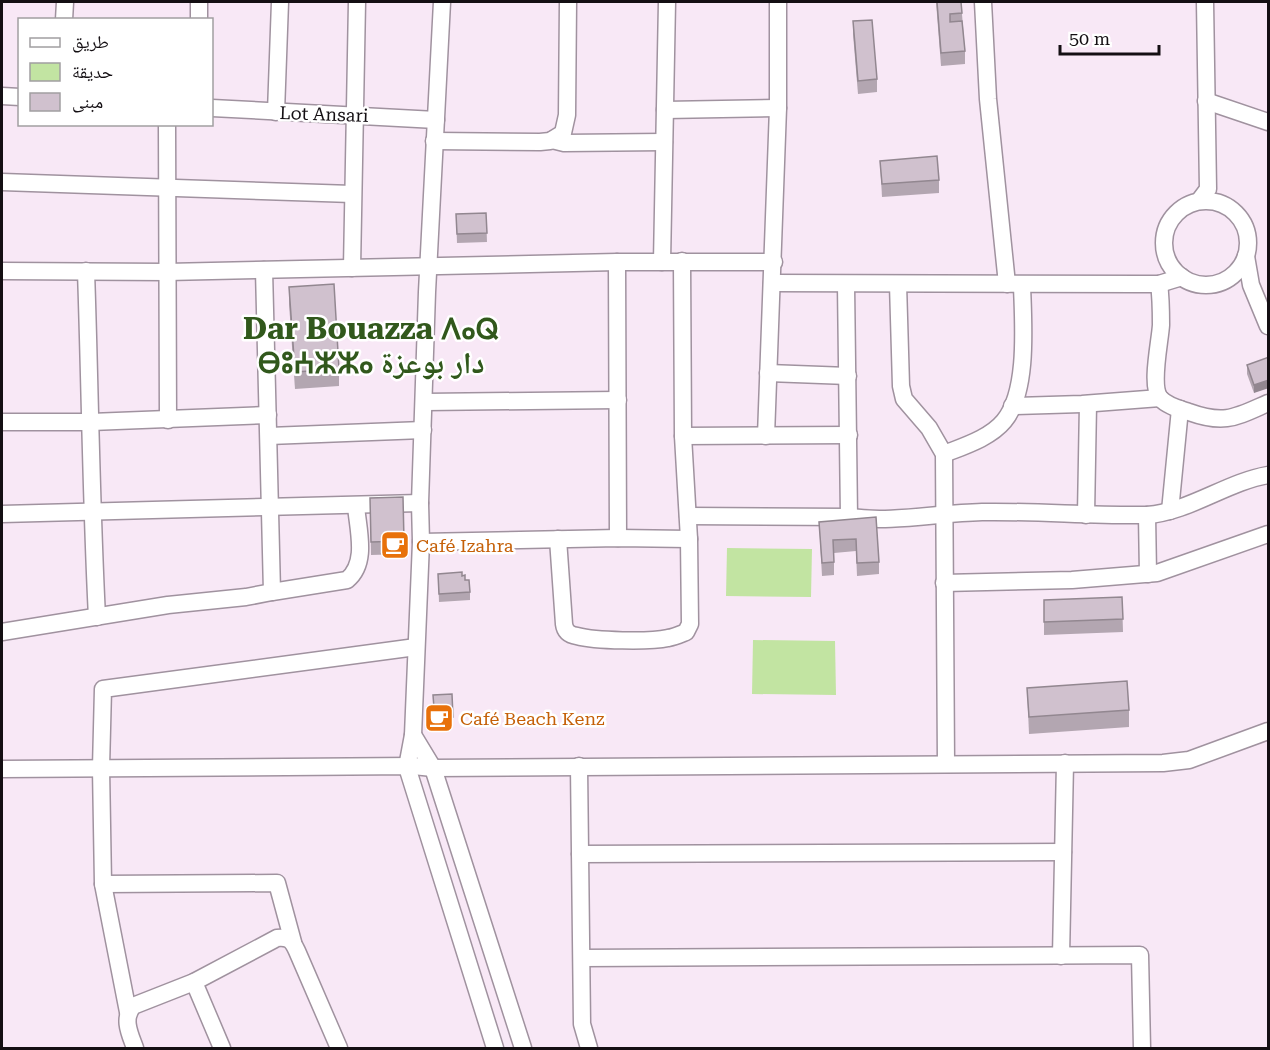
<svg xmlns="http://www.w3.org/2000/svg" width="1270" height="1050" viewBox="0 0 1270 1050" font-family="'Roboto Serif','Noto Naskh Arabic','Noto Sans Tifinagh',serif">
<rect width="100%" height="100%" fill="#f8e8f6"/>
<g fill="#c2e4a2">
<polygon points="727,548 812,549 811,597 726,596"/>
<polygon points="753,640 835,641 836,695 752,694"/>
</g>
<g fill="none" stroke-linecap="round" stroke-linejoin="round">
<g stroke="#a0929f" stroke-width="19">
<g id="minor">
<polyline points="442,2 427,292 420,503 421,542 413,735 407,767 495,1048"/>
<polyline points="983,2 988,99 1007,284"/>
<polyline points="64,20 65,2"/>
<polyline points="199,20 199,2"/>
<polyline points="2,96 20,97"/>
<polyline points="1206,101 1268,122"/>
<polyline points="212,108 436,120"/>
<polyline points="665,110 778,108"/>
<polyline points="276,112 280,2"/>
<polyline points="167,124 168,420"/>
<polyline points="552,140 564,143 664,142"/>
<polyline points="434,141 540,142 550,141 563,133 567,115 568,2"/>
<polyline points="2,182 352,194"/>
<circle cx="1206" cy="243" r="42"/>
<polyline points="1199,201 1208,189 1205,2"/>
<polyline points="1246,256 1251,285 1268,326"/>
<polyline points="617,262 618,538"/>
<polyline points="662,262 667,2"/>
<polyline points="352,268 357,2"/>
<polyline points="2,271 167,272 617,262 774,262"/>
<path d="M 86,271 C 90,386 91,501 97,617"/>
<polyline points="772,283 1141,284 1159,284 1182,277"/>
<polyline points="898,284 901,386 904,399 929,428 944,454 946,763"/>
<path d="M 1159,284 C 1161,298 1161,311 1161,325 C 1160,342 1150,386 1160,398 C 1167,406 1180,409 1189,412 C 1225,425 1236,417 1268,403"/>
<polyline points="846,285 849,517"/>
<polyline points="768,373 848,376"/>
<polyline points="425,402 618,400"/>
<polyline points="1012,406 1082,404 1160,398"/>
<polyline points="2,422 91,422 268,415"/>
<polyline points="269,436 423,430"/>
<polyline points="683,436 849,435"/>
<polyline points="766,436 778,108 778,2"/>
<path d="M 944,454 C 964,446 990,438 1004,421 C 1029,391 1023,321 1022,285"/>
<polyline points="1170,511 1180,409"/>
<polyline points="2,514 420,503"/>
<polyline points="1086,515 1088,404"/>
<polyline points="1147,515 1148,574"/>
<path d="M 688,516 L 849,517 C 893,523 937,513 982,512 C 1037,511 1092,516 1147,515 C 1189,512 1227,482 1268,475"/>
<path d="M 558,539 L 564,624 C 565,632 570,635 577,636 C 595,641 650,642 668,638 C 675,637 681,634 686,632 L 690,624 L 689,539 L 683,436 L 682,261"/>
<polyline points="421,542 618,538 689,539"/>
<polyline points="944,583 1072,580 1157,573 1268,534"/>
<path d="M 272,592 L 347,580 C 368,563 358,530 356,506"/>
<polyline points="2,632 168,605 246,597 272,592 264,270"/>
<polyline points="413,735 433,768 523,1048"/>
<polyline points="579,766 582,1024 589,1048"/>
<polyline points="2,769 413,766 433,768 1163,763 1189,760 1268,731"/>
<polyline points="580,854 1063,852"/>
<polyline points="103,884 277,883 293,942"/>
<polyline points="1061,956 1065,763"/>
<polyline points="582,958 1140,955 1142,1048"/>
<polyline points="194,982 222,1048"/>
<polyline points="128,1012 103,884 101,768 103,689 416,647"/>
<path d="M 135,1048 C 130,1034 122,1019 133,1006 L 194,982 L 277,938 C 289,937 292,940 297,951 L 339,1048"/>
</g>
</g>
<use href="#minor" stroke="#fff" stroke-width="16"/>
</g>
<g fill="#b3a6b1">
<polygon points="936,2 961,2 965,51 965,64 941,66"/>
<polygon points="853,21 877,79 877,92 858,94 853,34"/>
<polygon points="880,161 939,180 939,193 882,197"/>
<polygon points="486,213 487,242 457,243 456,214"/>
<polygon points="289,287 339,369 339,386 295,389 289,304"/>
<polygon points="1269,357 1254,393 1247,374 1247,365"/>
<polygon points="370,498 404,541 404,554 371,555"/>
<polygon points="876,517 879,562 879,574 857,576 856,551 834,553 834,575 822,576 819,522"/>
<polygon points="438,574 462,576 470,592 470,600 439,602"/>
<polygon points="1122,597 1123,632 1044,635 1044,600"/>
<polygon points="1027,688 1129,710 1129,727 1029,734"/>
<polygon points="431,712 453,717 453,726 441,727 440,724 434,724 431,721"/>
</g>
<polygon fill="#928790" points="1269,380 1269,388 1254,393 1254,385"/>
<g fill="#d0c1ce" stroke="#928790" stroke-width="1.5">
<polygon points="937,2 961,2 962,13 950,14 950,22 962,21 965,51 941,53"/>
<polygon points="872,20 877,79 858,81 853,21"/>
<polygon points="937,156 939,180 882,184 880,161"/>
<polygon points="486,213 487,233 457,234 456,214"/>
<polygon points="334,284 339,369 295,372 289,287"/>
<polygon points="1269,357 1269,380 1254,385 1247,365"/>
<polygon points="403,497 404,541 371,542 370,498"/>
<polygon points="876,517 879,562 857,563 856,539 833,540 834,562 822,563 819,522"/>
<polygon points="462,572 462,576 465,575 465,580 469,580 470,592 439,594 438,574"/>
<polygon points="1122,597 1123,619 1044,622 1044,600"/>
<polygon points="1127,681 1129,710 1029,717 1027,688"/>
<polygon points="452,694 453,717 441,718 440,716 434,716 431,712 434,708 433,695"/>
</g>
<defs>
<g id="cafe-square" transform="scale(1.5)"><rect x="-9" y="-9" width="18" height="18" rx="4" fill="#e8710a" stroke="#fff"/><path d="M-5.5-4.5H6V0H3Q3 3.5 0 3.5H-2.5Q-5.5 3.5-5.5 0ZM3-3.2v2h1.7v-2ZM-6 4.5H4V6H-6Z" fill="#fff"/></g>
</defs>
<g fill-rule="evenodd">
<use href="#cafe-square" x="395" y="545"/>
<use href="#cafe-square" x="439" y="718"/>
</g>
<g text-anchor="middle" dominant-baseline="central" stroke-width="5" stroke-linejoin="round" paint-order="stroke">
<g font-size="18" fill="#140f13" stroke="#fff">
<text transform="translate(324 114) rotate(2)">Lot Ansari</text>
</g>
<g font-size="18" fill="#c56008" stroke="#fff" text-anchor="start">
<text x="416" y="545">Café Izahra</text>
<text x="460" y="718">Café Beach Kenz</text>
</g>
<g font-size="30" font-weight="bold" fill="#31581c" stroke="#fff">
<text x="371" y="328">Dar Bouazza ⴷⴰⵕ<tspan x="371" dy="34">ⴱⵓⵄⵣⵣⴰ دار بوعزة</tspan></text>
</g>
</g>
<rect width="1270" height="1050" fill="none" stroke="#140f13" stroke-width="6"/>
<rect x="18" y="18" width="195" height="108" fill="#ffffff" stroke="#a19fa1" stroke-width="1.5"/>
<rect x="30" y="38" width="30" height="9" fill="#ffffff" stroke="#a19fa1" stroke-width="1.5"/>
<text x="72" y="48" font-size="18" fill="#140f13">طريق</text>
<rect x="30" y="63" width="30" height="18" fill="#c2e4a2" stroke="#a19fa1" stroke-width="1.5"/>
<text x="72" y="78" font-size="18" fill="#140f13">حديقة</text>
<rect x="30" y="93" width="30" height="18" fill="#d0c1ce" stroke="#a19fa1" stroke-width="1.5"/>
<text x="72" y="108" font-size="18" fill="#140f13">مبنى</text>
<path d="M1060 45v9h99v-9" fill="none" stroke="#140f13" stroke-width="3"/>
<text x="1069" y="45" font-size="18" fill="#140f13" stroke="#ffffff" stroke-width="4.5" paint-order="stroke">50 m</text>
</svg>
